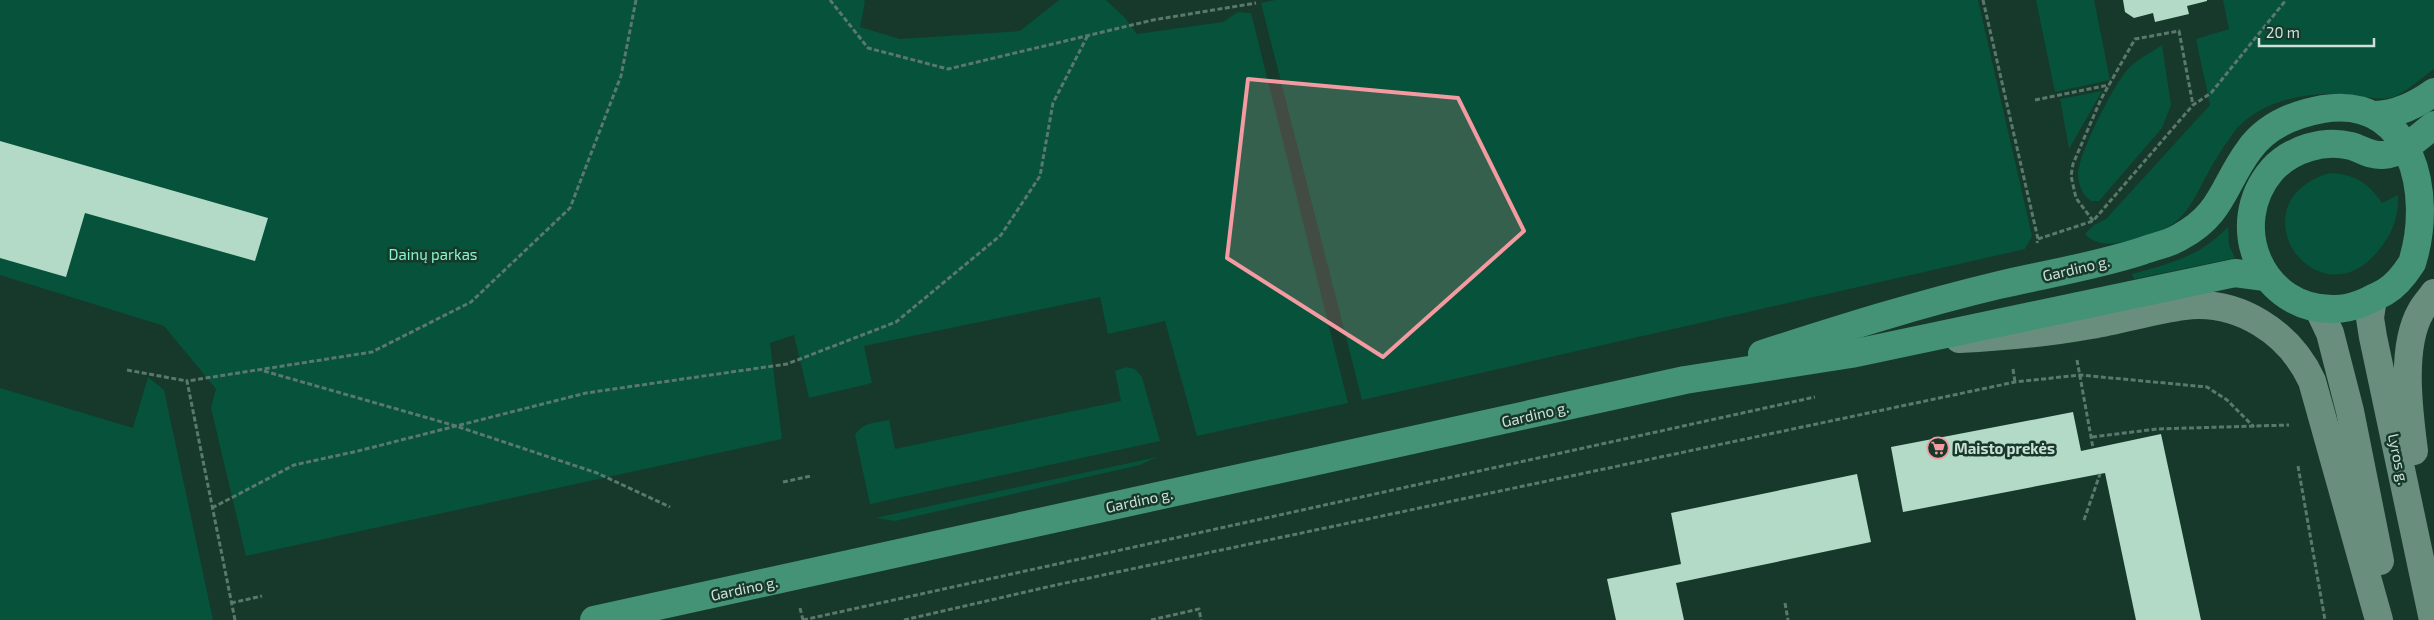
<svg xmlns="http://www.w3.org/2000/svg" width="2434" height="620" viewBox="0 0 2434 620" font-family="'Exo 2',sans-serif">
<rect width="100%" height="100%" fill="#16392b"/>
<g fill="#06523a">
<polygon points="0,0 864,0 865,2 860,27 900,39 1020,31 1059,0 1106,0 1125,18 1137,34 1223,22 1238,12 1251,13 1348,403 1197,436 1165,321 1108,334 1100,297 864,346 872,383 809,398 794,335 770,343 782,439 246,556 211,408 216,389 164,326 0,275"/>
<polygon points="1275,0 1978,0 2032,236 2025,249 1362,400 1261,3"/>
<polygon points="2036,0 2094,0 2110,80 2055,92"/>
<path d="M 2223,0 L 2434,0 L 2434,69 C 2424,76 2404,94 2393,97 C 2379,101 2362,96 2348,95 C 2310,91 2266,99 2238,127 C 2233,132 2229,140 2225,145 C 2190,195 2195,231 2124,242 C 2109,244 2096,246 2085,234 L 2094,225 L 2106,219 L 2210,105 L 2196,39 L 2229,29 Z"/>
<path d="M 2162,45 L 2171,105 L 2162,128 L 2099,201 L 2091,201 C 2082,194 2079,187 2078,175 C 2078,155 2115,81 2130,67 C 2139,58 2152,52 2162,45 Z"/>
<polygon points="2102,91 2069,149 2060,99"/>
<path d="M 2329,173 C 2354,174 2368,182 2382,203 L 2398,195 C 2399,216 2392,235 2378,251 C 2317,325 2232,204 2329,173 Z"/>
<path d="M 2228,227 L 2229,245 L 2235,258 L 2134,279 L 2132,274 C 2171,263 2199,257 2228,227 Z"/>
<path d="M 1127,367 L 1135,369 L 1142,377 L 1160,441 L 870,504 L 855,435 C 863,422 875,423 889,420 L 895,449 L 1121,401 L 1115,371 Z"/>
<polygon points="148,377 164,390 213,620 0,620 0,388 133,428"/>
<polygon points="1157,457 1140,465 895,521 875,518"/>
</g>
<g fill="#b2dac7">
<polygon points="2123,0 2207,0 2207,1 2187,6 2189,14 2155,22 2153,13 2134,18 2125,12"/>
<polygon points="0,141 268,218 255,261 85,213 66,277 0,258"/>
<polygon points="2073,412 2081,451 2161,434 2201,620 2136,620 2105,473 1903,512 1891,447"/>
<polygon points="1857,474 1871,542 1676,583 1684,620 1616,620 1607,579 1681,564 1671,513"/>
</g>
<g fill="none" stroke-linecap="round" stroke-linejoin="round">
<g stroke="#5b786c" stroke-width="3" stroke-dasharray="5 2.5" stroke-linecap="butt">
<polyline points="830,0 868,48 948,69 1153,20 1256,3"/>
<polyline points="1983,0 2038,239 2037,243"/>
<polyline points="2035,100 2109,85"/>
<polyline points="2093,221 2076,198 2071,176 2073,164 2101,99 2135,39 2179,31 2193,105"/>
<polyline points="2038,239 2093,221 2193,105 2211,93 2286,0"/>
<polyline points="2077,360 2093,448"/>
<polyline points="2013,369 2015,382"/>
<polyline points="127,370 187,381"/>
<polyline points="264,371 456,426 597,473 670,507"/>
<polyline points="2092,437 2157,429 2289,425"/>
<polyline points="2298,466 2325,620"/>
<polyline points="783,482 811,476"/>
<polyline points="212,508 294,465 358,451 586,393 787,364 896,322 1001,235 1040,176 1053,103 1088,35"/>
<polyline points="2084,520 2100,474"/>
<polyline points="231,603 262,596"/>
<polyline points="1785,603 1788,620"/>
<polyline points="800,608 803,620"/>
<polyline points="235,620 187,381 372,352 471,302 570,208 621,76 636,0"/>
<polyline points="803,620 1815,397"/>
<polyline points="904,620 1056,585 2015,382 2080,375 2207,387 2227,400 2254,427"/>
<polyline points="1151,620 1199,609 1201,620"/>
</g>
<g stroke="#698e7d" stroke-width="28">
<polyline points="2373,298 2370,318 2373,337 2433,620"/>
<polyline points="2318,308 2330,333 2350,411 2380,561"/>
<path d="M 1959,339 C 2003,337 2047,333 2091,325 C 2122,320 2153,310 2184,306 C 2239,299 2290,333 2312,381 L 2379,620"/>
<path d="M 2414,451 C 2409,412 2400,347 2421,311 C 2424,305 2430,299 2434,293"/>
</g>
<g stroke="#449376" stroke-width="28">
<path d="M 2375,115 C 2398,114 2416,105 2434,92"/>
<path d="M 1762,354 C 1840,329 1919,304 1999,285 C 2047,274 2096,266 2142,251 C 2155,246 2169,244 2180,237 C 2223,214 2223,185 2249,150 C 2266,126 2295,114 2323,109 C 2412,95 2434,194 2412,263 C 2405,274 2397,285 2385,292 C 2370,300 2353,309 2335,309 C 2261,311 2225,225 2272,170 C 2291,149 2324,139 2351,146 C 2362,149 2371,156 2383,155 C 2401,155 2420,136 2434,125"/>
<polyline points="594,620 1685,380 1851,354 2235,273 2265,277"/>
</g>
</g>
<path fill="#f49aa1" fill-opacity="0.2" stroke="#f49aa1" stroke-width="4" stroke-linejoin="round" d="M 1248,79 L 1458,98 L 1524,231 L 1383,357 L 1227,258 Z"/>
<defs>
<g id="supermarket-ring" transform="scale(1.125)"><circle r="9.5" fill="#16392b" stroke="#f49aa1" stroke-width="1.5"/><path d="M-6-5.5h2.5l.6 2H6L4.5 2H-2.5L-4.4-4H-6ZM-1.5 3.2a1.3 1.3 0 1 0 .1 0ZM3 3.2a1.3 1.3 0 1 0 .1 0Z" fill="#f49aa1"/></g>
</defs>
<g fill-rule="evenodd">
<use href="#supermarket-ring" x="1938" y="448"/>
</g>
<g text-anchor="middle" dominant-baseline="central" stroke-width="5" stroke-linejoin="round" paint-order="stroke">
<g font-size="15" fill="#8bf3c8" stroke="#16392b">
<text x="433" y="254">Dainų parkas</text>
</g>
<g font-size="15" fill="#cde0d7" stroke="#16392b">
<text transform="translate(2076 268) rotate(-13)">Gardino g.</text>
<text transform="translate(1535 414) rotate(-13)">Gardino g.</text>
<text transform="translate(2399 459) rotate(78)">Lyros g.</text>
<text transform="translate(1139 500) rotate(-12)">Gardino g.</text>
<text transform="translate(744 588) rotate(-12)">Gardino g.</text>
</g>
<g font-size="15" font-weight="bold" fill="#cde0d7" stroke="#16392b" text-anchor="start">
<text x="1954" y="448">Maisto prekės</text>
</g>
</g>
<path d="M2259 38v8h115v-8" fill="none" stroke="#cde0d7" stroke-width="2.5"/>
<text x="2266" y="38" font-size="15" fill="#cde0d7" stroke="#16392b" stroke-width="4" paint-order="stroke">20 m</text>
</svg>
